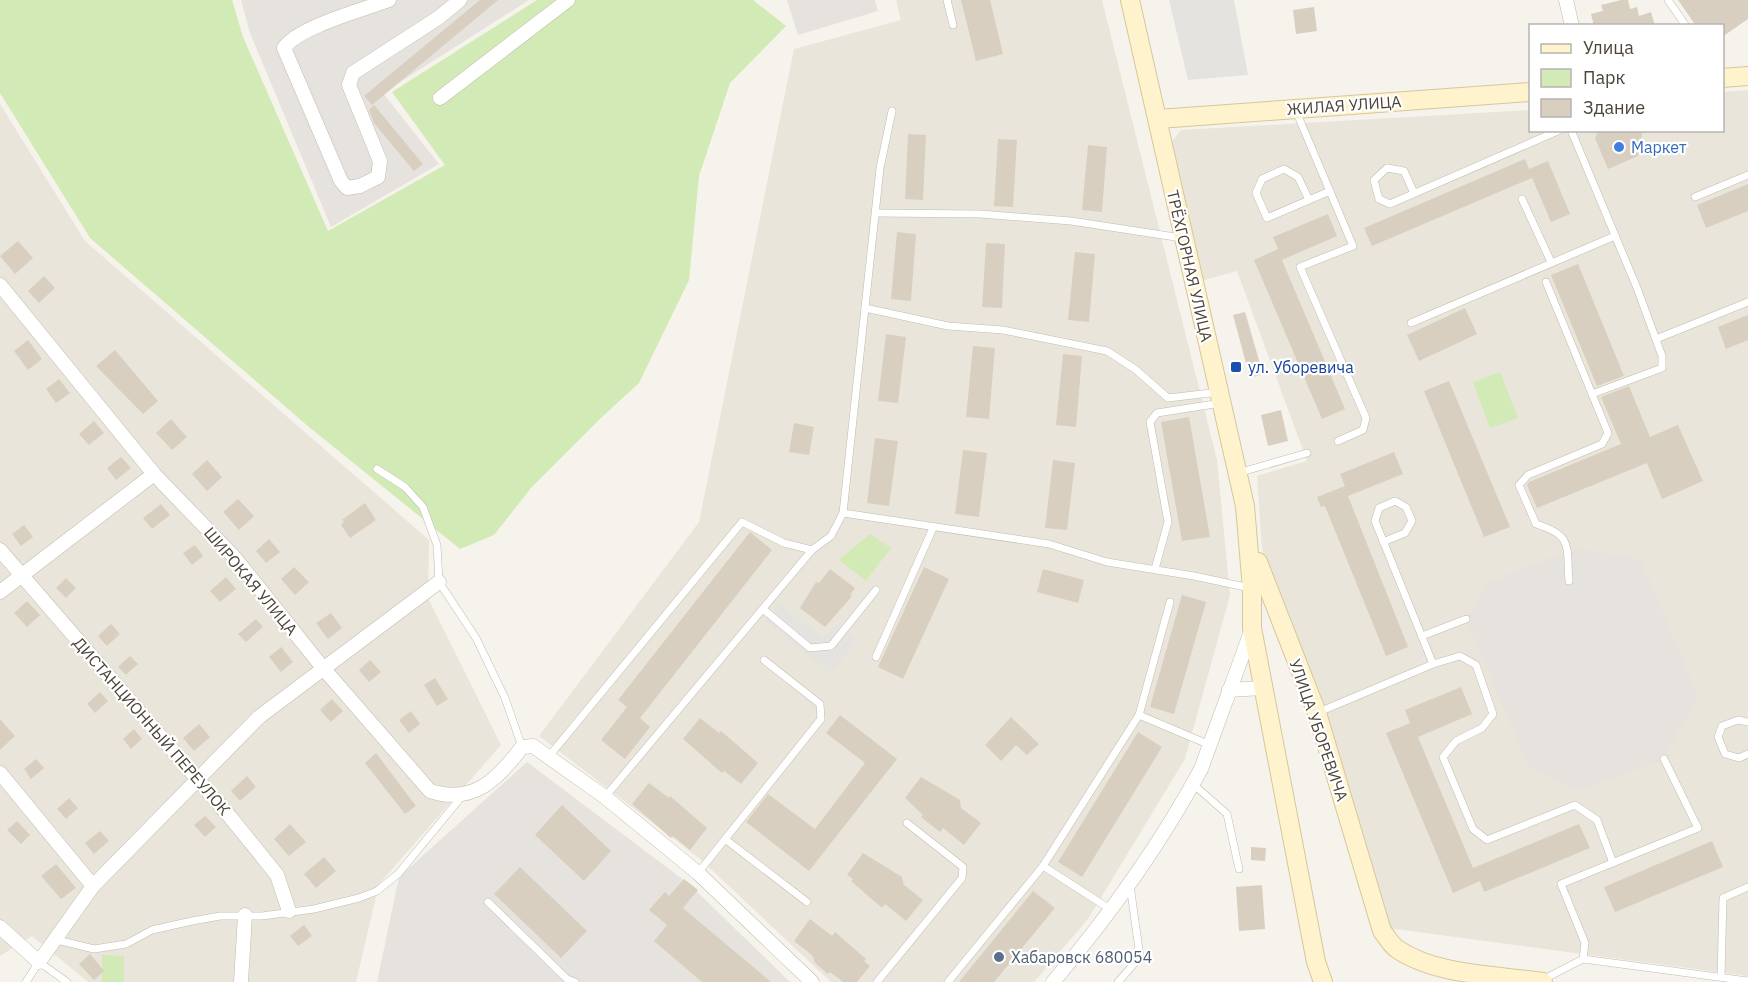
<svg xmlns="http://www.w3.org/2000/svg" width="1748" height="982" viewBox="0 0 1748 982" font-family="'IBM Plex Sans',sans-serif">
<rect width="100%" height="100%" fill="#f6f3ec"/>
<g fill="#eae5da">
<polygon points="896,0 1102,0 1217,460 1230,595 1185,759 1088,919 1034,982 831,982 700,859 539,736 699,522 794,49 901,20"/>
<polygon points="1748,90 1748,976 1388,928 1323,701 1262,549 1257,476 1307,461 1237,271 1201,281 1170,144 1181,130 1530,110 1530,130 1722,130 1723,92"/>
<polygon points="0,104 85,241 429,540 428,598 501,745 379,884 356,982 88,982 32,936 0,956"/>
</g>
<g fill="#e6e2dd">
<polygon points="241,0 529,0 383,93 439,164 331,227 250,33"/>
<polygon points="787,0 875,0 878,11 798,35"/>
<polygon points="1574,548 1641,560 1698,696 1664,759 1579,791 1528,765 1466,619 1487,583"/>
<polygon points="527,762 689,884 790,982 377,982 399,877"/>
</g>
<g fill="#d2eab5">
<polygon points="0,0 232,0 243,37 328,231 445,165 392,92 537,0 753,0 786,26 730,83 699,176 689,280 639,383 602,417 531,488 494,535 460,549 309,427 90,238 0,93"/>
<polygon points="1500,372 1518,418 1490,428 1473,382"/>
<polygon points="870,534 891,548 866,581 839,560"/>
<polygon points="102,955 124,956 124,982 102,982"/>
</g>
<g fill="#e5e3e0">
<polygon points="1169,0 1234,0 1248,75 1188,80"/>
<polygon points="779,604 824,639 837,624 857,640 831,673 766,621"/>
</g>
<g fill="#d8cfc1">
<polygon points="480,0 498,0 372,105 364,96"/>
<polygon points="961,0 990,0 1003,54 976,61"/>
<polygon points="1621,0 1628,0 1630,9 1637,7 1639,16 1651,12 1655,26 1594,26 1591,14 1603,11 1601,5"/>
<polygon points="1678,0 1748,0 1748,19 1722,37 1722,26 1696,26"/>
<polygon points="1314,7 1317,31 1296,34 1293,10"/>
<polygon points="374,105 423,164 414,171 374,123 369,110"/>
<polygon points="1599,130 1643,130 1638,156 1608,169 1595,138"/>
<polygon points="908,134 926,135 923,200 905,199"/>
<polygon points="998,139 1017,140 1013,207 994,206"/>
<polygon points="1088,145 1107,147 1102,212 1082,210"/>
<polygon points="1525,159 1529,169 1548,161 1570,214 1551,222 1532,178 1372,246 1364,228"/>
<polygon points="1748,184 1748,211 1706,228 1697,205"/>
<polygon points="1328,214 1337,236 1282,260 1345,409 1322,419 1254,260 1278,249 1273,237"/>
<polygon points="897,232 916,234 911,301 891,299"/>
<polygon points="18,241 33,258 15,274 0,256"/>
<polygon points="986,243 1005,244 1002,308 982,307"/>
<polygon points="1075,252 1095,254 1089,322 1068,320"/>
<polygon points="1578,264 1624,376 1597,386 1551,275"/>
<polygon points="44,276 55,288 39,303 28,291"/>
<polygon points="1465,308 1477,334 1419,361 1407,335"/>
<polygon points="1245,312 1263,374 1250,378 1233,315"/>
<polygon points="1748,315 1748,340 1726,349 1718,327"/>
<polygon points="886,334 906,337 898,403 878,401"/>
<polygon points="28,340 42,359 28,370 14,351"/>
<polygon points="973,346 995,348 989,419 966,417"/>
<polygon points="115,350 158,401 143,414 96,366"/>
<polygon points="1063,354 1082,356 1076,427 1056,425"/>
<polygon points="59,379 70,393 56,403 46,389"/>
<polygon points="1449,381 1510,527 1484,537 1424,391"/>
<polygon points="1629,386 1650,437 1678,425 1703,481 1662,499 1647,463 1537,508 1527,485 1529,482 1621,444 1601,397"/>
<polygon points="1281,410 1288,441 1268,446 1261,415"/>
<polygon points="1189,417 1210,537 1182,541 1161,422"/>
<polygon points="171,419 187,437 172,450 156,433"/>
<polygon points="94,421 104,433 89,445 79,434"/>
<polygon points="794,423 814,427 809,455 789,452"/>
<polygon points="875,438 898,441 889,506 867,503"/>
<polygon points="963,450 987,453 979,517 955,514"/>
<polygon points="1394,452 1403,474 1348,496 1408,647 1386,656 1325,506 1321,507 1317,497 1345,486 1340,474"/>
<polygon points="121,457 131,468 116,480 107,468"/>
<polygon points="207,460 222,477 207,491 192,474"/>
<polygon points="1053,460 1075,463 1067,530 1045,528"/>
<polygon points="238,499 254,516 239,530 223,512"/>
<polygon points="365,503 376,520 350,538 341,525 344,522 342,520"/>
<polygon points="161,504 170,515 152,529 143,518"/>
<polygon points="24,525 33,537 21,546 12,534"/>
<polygon points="750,532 772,550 640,718 650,727 625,759 601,740 627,707 618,700"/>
<polygon points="269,539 280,552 266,563 256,551"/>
<polygon points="195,545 203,556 192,565 183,553"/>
<polygon points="294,567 309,582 295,595 281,579"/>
<polygon points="924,567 949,579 903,679 878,667"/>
<polygon points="830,569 855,588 850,595 852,596 825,627 800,608 816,582 819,583"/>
<polygon points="1043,569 1084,580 1078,603 1037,592"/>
<polygon points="226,577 236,589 220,602 210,591"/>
<polygon points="66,578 76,588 66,598 56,588"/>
<polygon points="1182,595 1206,602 1174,714 1150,707"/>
<polygon points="27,601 40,615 27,627 14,613"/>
<polygon points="331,613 342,628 328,639 316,623"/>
<polygon points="256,619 263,627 246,642 238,634"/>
<polygon points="111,624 120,634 107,646 98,636"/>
<polygon points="281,647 293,662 281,672 269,657"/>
<polygon points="130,656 138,664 126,675 118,667"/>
<polygon points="370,660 381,672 369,682 359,670"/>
<polygon points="435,678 448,699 437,706 424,685"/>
<polygon points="1461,687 1472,714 1418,737 1473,868 1579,824 1590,848 1484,892 1480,881 1453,893 1386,733 1410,723 1405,710"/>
<polygon points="100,692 108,701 95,713 87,704"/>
<polygon points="332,699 343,711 331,722 320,710"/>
<polygon points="411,711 420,724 409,733 399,720"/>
<polygon points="840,715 897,759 809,871 746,822 768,794 815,829 865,763 826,733"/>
<polygon points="1011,717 1039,744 1027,755 1016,745 1001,761 985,745"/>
<polygon points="700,718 719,733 721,731 758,763 741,784 724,771 722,773 683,739"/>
<polygon points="0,719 15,736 0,750"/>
<polygon points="199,724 210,737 194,751 183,738"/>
<polygon points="134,729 142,739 131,749 123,739"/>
<polygon points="1138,732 1162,747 1082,877 1058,862"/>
<polygon points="376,753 416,806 405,814 365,763"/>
<polygon points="36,759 44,768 31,779 24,769"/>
<polygon points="247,776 256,787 240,801 231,791"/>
<polygon points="921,777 960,800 961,808 981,823 964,845 943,828 940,832 921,817 923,815 905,798"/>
<polygon points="649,783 669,798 670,796 707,828 690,850 673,836 671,838 632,804"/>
<polygon points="69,798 78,808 66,819 57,809"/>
<polygon points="562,805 611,851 584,881 535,835"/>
<polygon points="205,816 216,827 205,837 194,825"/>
<polygon points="17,821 30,835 21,844 7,830"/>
<polygon points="290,824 306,842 289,856 274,839"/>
<polygon points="100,831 109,841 94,854 85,843"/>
<polygon points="1712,841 1723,867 1615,912 1604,887"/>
<polygon points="1251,847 1266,848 1265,861 1251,860"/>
<polygon points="863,853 902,877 904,885 923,900 906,921 885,904 882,908 851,881 853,879 847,875"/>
<polygon points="324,857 336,871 316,888 304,874"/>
<polygon points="56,864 76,888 61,899 41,876"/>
<polygon points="520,867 587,931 561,958 494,894"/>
<polygon points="684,879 698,890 683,908 771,982 702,982 654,941 667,925 649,910 665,892 669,896"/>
<polygon points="1262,885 1265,929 1239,931 1236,887"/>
<polygon points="1033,891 1055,908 994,982 959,982"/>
<polygon points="810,919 832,936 835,932 866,959 864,961 870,966 857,982 843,982 830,972 828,974 815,963 813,956 794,941"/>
<polygon points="304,925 312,936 298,946 290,936"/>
<polygon points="90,954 104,971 94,980 79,964"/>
</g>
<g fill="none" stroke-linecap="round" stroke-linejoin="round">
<g stroke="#c2bbae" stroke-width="8">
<g id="lane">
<polyline points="947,0 953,25"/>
<polyline points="1668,0 1686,26"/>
<polyline points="1296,111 1353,246 1300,267 1366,418 1363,430 1338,441"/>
<polyline points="1414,193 1404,171 1387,168 1374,180 1379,199 1390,204 1560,130"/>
<polyline points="1695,197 1748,175"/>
<polyline points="1522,199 1551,262"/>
<polyline points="1309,200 1298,177 1284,169 1262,179 1256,193 1267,218 1330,191"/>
<polyline points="876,213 980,214 1071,221 1182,238"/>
<polyline points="1546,282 1592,394 1662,368 1662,356 1637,288 1571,130"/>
<polyline points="865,308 948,326 1003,330 1107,351 1135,369 1168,398 1219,392"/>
<polyline points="1411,323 1615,236"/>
<polyline points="1656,339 1748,302"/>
<polyline points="377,469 405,487 423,507 437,545 439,582 476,638 505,698 522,747"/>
<polyline points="1238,473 1307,453"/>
<polyline points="843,513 1049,544 1107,562 1194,576 1250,588"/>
<polyline points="1155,569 1168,522 1150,422 1157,413 1221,403"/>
<path d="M 1569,581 C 1566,546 1574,536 1536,524 L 1519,485 L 1528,475 L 1602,444 L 1608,433 L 1592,394"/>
<polyline points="763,609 810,648 831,646 876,590"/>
<polyline points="1422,636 1466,619"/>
<polyline points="876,657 933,528"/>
<polyline points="1433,664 1460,656 1476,665 1493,714 1482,728 1456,741 1443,757 1473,829 1487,840 1575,805 1597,820 1613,863"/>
<path d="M 1319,712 L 1433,664 C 1414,616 1394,569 1375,521 L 1379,508 L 1395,501 L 1406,507 L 1412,521 L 1405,533 L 1383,542"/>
<polyline points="1139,715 1210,745"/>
<polyline points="1748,722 1738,720 1722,726 1718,737 1725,754 1739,758 1748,754"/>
<polyline points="550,755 742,522 784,543 812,550 831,536 843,513 880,168 892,111"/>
<polyline points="1193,784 1227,814 1239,869"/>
<polyline points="605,797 812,550"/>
<polyline points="725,839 807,902"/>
<polyline points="1043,866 1139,715 1170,602"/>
<polyline points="698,873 821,719 820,704 764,660"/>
<polyline points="488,902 567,979 575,982"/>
<polyline points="57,940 94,949 126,944 152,930 192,921 220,916 262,916 314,909 359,898 377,891 398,874 463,795"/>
<polyline points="1583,959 1585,943 1561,884 1698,828 1664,759"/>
<polyline points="1721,977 1723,898 1748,887"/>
<polyline points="1544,979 1583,959 1748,981"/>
<polyline points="26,982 39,962 67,982"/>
<polyline points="877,982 962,878 963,867 907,823"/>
<polyline points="948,982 1043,866 1110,909"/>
<polyline points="1118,982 1140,957 1130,885"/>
</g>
</g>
<g stroke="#c2bbae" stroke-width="15">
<g id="street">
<path d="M 389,0 C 363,10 298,27 284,48 L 341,181 L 347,188 L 360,186 L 378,177 L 380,161 L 349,85 L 353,73 L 438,18 L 460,0"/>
<polyline points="1566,0 1572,26"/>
<polyline points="440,98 568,0"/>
<path d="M 0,285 L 154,474 L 235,558 L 323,668 L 430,791 C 473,805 498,779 522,747 L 533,746 L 605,797 L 698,873 L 812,982"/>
<polyline points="0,550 231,818 277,875 289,911"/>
<polyline points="0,592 154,474"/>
<polyline points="1229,690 1262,688"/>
<polyline points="0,773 93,886"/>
<polyline points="0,927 39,962 93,886 259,717 439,582"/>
<polyline points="241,982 245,915"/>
<path d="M 1053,982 C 1109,916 1160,845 1201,769 L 1252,629"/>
</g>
</g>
<g stroke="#d6c79b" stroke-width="20">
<g id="secondary">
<polyline points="1130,0 1245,506 1252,589 1252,628 1316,962 1323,982"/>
<polyline points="1722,78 1748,76"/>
<polyline points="1158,119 1530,92"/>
<path d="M 1258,562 L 1317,713 L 1382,931 C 1387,937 1391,945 1397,949 C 1437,976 1497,975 1543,982"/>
</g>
</g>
<use href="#lane" stroke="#fff" stroke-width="7"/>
<use href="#street" stroke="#fff" stroke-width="14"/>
<use href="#secondary" stroke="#fff3cd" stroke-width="18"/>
</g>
<circle fill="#3f7fe0" stroke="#fff" stroke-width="2" cx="1619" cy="147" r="6"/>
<rect fill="#1a4fb4" stroke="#fff" stroke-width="2" x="1230" y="361" width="12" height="12" rx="3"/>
<circle fill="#5c6f8a" stroke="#fff" stroke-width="2" cx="999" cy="957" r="6"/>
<g text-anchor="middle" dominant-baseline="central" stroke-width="4.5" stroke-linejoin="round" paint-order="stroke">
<g font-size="16" fill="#4b4439" stroke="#fff">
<text transform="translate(1344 105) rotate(-4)">ЖИЛАЯ УЛИЦА</text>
<text transform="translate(1190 266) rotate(77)">ТРЁХГОРНАЯ УЛИЦА</text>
<text transform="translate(251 581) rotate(50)">ШИРОКАЯ УЛИЦА</text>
<text transform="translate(152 726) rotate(49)">ДИСТАНЦИОННЫЙ ПЕРЕУЛОК</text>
<text transform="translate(1319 730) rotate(71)">УЛИЦА УБОРЕВИЧА</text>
</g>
<g font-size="16" fill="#366cbe" stroke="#fff" text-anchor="start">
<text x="1631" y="147">Маркет</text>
</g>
<g font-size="16" fill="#164399" stroke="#fff" text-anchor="start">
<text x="1248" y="367">ул. Уборевича</text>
</g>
<g font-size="16" fill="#4e5e75" stroke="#fff" text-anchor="start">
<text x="1011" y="957">Хабаровск 680054</text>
</g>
</g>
<rect x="1529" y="24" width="195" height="108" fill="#ffffff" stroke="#b7b4b0" stroke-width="1.5"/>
<rect x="1541" y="44" width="30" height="9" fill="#fff3cd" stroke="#b7b4b0" stroke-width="1.5"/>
<text x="1583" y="54" font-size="18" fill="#4b4439">Улица</text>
<rect x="1541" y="69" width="30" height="18" fill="#d2eab5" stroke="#b7b4b0" stroke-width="1.5"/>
<text x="1583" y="84" font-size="18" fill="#4b4439">Парк</text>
<rect x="1541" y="99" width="30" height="18" fill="#d8cfc1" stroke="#b7b4b0" stroke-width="1.5"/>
<text x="1583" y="114" font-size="18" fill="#4b4439">Здание</text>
</svg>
